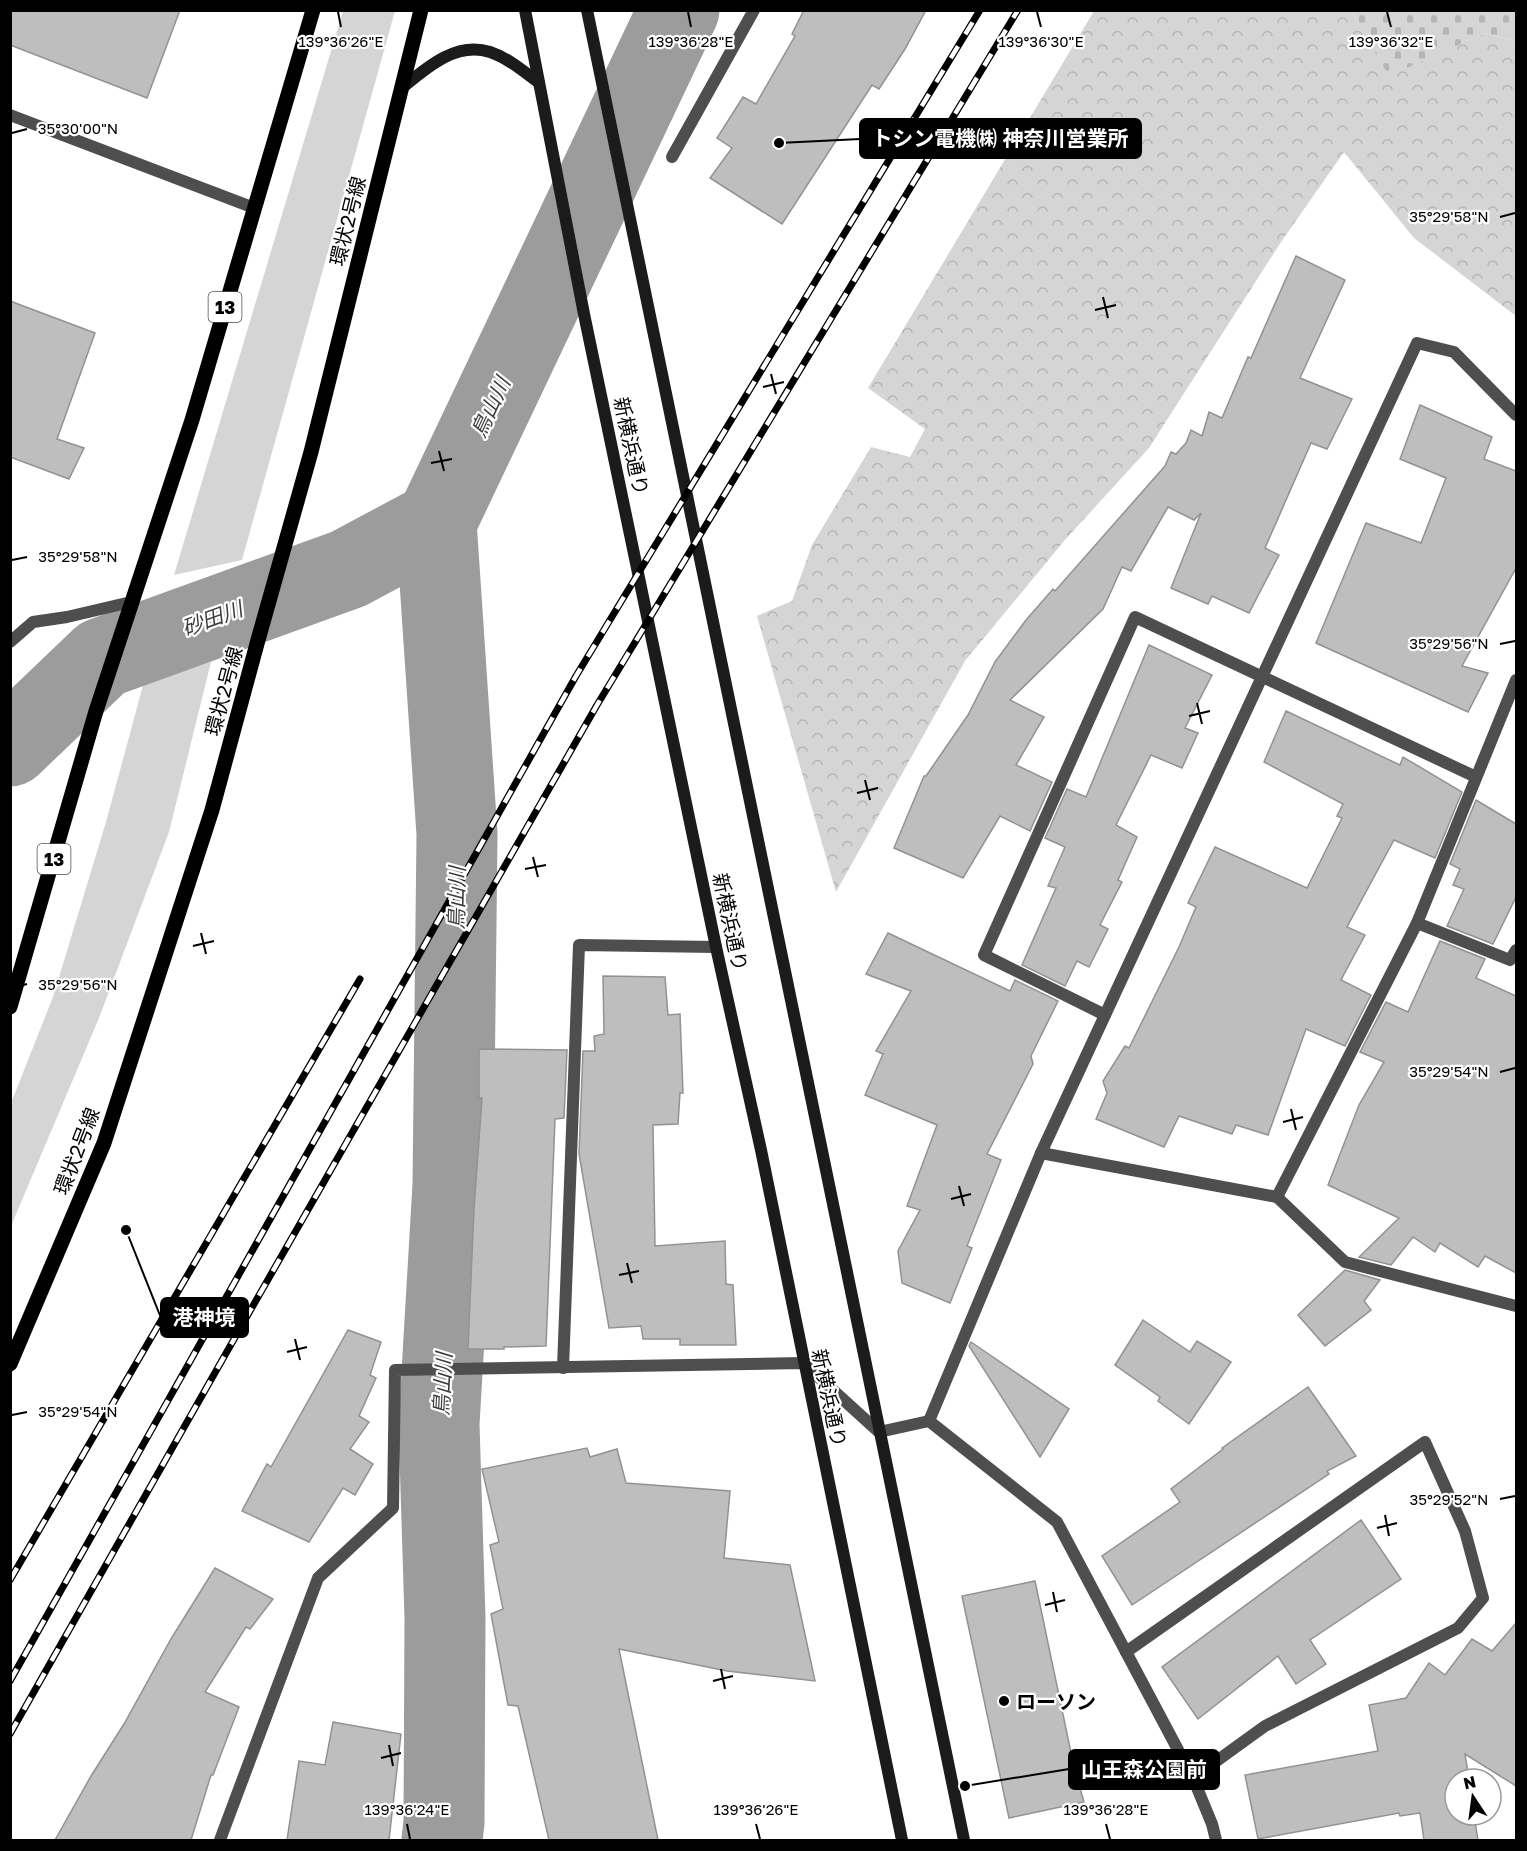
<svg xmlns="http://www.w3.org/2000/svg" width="1527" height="1851" viewBox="0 0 1527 1851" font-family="'Golos Text','Noto Sans JP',sans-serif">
<defs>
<pattern id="forest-crowns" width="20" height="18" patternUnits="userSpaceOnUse" patternTransform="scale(1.5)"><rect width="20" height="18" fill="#d5d5d5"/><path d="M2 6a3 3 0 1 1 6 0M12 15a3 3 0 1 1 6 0" fill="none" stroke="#b5b5b5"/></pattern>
<pattern id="cemetery-stones" width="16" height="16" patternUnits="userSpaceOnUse" patternTransform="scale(1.5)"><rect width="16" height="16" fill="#d5d5d5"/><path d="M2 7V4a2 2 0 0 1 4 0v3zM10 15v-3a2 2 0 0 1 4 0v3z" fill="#b5b5b5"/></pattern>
</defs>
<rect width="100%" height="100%" fill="#fff"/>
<g fill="#d5d5d5">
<polygon points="343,11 395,11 242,560 174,575"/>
<polygon points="211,662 169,832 99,1018 11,1226 11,1103 53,997 106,822 145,678"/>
</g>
<polygon fill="url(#forest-crowns)" points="1094,11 1351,11 1389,75 1485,33 1516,41 1516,316 1414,238 1344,152 1281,242 1149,448 1064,541 965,661 836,892 757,616 792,601 812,545 871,447 910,457 925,429 868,388"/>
<polygon fill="url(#cemetery-stones)" points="1351,11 1516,11 1516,41 1485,33 1389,76"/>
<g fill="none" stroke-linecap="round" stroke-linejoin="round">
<g stroke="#9c9c9c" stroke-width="81">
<polyline points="10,746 102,658 348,569 436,522"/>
<polyline points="442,1840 444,1822 445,1618 439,1424 453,1185 457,834 436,522 679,10"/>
</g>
</g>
<g fill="#bebebe" stroke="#929292" stroke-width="1.5">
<polygon points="10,10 180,10 147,98 10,45"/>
<polygon points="804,10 926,10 905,49 879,89 872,85 782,224 710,178 732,148 717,138 743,97 756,104 795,36 792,34"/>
<polygon points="1296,256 1345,280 1300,378 1352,399 1327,449 1311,443 1265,548 1279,555 1249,613 1212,596 1208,604 1171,588 1201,513 1194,520 1168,507 1131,571 1122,567 1103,609 1010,700 1044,717 1016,765 1052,782 1030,831 1000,816 963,878 894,848 924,776 926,776 968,715 995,662 1026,620 1053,589 1055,591 1165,466 1171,452 1176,454 1186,443 1191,430 1202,436 1209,412 1222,418 1248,357 1251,358"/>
<polygon points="10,301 95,333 57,439 84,448 69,479 10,457"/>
<polygon points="1420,405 1492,437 1484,459 1516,471 1516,568 1462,666 1488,673 1468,712 1316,643 1366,523 1421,543 1446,478 1400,459"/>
<polygon points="1149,645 1212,675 1185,728 1198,733 1182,768 1151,755 1116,825 1137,837 1118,880 1122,882 1100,925 1108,929 1089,967 1077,961 1065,986 1022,965 1056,888 1048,886 1065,847 1045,838 1067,789 1086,797"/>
<polygon points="1286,711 1400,765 1403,757 1462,792 1435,858 1394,840 1347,927 1365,935 1341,980 1371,995 1345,1046 1306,1029 1268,1135 1236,1125 1232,1134 1179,1116 1164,1147 1096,1119 1107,1093 1103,1081 1125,1046 1129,1048 1179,947 1196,907 1188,903 1215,847 1307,888 1342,818 1337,816 1343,804 1264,762"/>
<polygon points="1476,800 1516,824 1516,897 1493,944 1447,926 1464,889 1453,885 1460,869 1450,864"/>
<polygon points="888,933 1010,991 1015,980 1058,1001 1031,1056 1033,1064 987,1154 1001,1160 967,1246 972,1248 950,1303 902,1283 898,1251 920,1210 907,1206 937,1125 865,1095 883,1054 876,1051 911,991 866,974"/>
<polygon points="1440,941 1485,959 1476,978 1516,996 1516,1273 1485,1256 1478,1267 1440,1243 1435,1252 1413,1237 1391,1265 1359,1257 1399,1218 1328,1185 1359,1105 1384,1062 1360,1052 1386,1002 1408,1012"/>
<polygon points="603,976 665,977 668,1015 680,1014 683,1093 680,1093 678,1124 653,1125 655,1246 725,1241 726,1284 733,1285 736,1345 680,1345 680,1339 643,1339 641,1326 609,1328 579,1154 583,1051 595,1051 594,1036 604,1034"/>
<polygon points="479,1049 567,1050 564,1118 555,1119 546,1346 504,1347 504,1349 468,1349 474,1208 482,1098 479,1098"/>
<polygon points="1345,1270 1380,1280 1364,1301 1371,1310 1325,1346 1298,1315"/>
<polygon points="1143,1320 1190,1352 1197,1341 1231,1362 1189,1424 1158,1401 1160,1397 1115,1365"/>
<polygon points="348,1330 381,1342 370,1375 376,1378 359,1416 369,1422 350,1449 373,1464 355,1495 343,1488 309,1542 242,1511 267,1464 271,1467"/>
<polygon points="971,1342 1069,1409 1040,1457 969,1346"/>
<polygon points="1308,1387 1356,1456 1327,1471 1329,1474 1132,1605 1102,1556 1180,1502 1171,1489 1223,1449 1222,1448"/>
<polygon points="587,1448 590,1457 617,1449 626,1483 730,1491 724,1558 790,1565 815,1681 727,1671 619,1649 658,1840 549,1840 518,1706 508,1705 491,1614 503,1609 490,1545 499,1542 482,1469"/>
<polygon points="1361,1520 1401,1579 1310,1640 1326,1664 1296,1684 1278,1656 1198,1719 1162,1667"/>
<polygon points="215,1568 273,1599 250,1629 246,1627 205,1692 239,1707 213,1775 211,1775 191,1840 55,1840 91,1776 124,1724 171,1639"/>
<polygon points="1035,1581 1074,1767 1084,1802 1009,1818 962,1596"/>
<polygon points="1516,1623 1516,1786 1465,1754 1469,1779 1455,1779 1455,1815 1474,1815 1478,1840 1424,1840 1420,1813 1400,1816 1399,1813 1258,1839 1245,1775 1378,1751 1369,1705 1406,1698 1429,1663 1445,1675 1472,1639 1492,1651"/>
<polygon points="333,1722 401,1734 389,1840 287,1840 299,1761 325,1765"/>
</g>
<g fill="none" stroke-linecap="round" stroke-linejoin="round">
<polyline stroke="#4e4e4e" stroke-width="12" points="672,157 754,10"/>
<g stroke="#4e4e4e" stroke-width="12">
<polyline points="10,115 254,208"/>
<polyline points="10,642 33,622 67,617 131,602"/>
<polyline points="1417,923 1510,960 1516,950"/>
<polyline points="1105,1015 984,955 1135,617 1476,777"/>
<polyline points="1041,1153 1277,1197 1417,923 1516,680"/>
<polyline points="1277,1197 1345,1262 1516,1306"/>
<polyline points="563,1368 579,945 716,947"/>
<polyline points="929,1421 1057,1522 1193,1778 1212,1824 1216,1840"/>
<polyline points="1126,1652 1425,1442 1465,1531 1483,1598 1458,1628 1265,1726 1193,1778"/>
<polyline points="220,1840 318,1578 393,1508 395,1370 803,1363 879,1432 929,1421 1041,1153 1417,343 1454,352 1516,415"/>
</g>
<g stroke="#1b1b1b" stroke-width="12">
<polyline points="525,10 584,314 716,947 761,1150 902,1840"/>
<polyline points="587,10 964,1840"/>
<path d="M 402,88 C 426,68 456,41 490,52 C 508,58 523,71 538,82"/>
</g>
<g stroke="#000" stroke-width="15">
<polyline points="10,1007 96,711 192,420 313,10"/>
<polyline points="10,1364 104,1143 212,810 258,640 311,452 421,10"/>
</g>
<g stroke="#000" stroke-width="7">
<g id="rail">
<polyline points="10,1580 360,979"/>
<polyline points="10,1681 576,676 980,10"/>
<polyline points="10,1734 250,1311 597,705 1018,10"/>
</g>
</g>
<use href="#rail" stroke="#fff" stroke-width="4.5" stroke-dasharray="14" stroke-linecap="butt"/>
</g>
<path fill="none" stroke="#000" stroke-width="2" d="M 338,12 L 341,27M 688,12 L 691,27M 1037,12 L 1041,27M 1387,12 L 1391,27M 12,133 L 27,129M 1500,217 L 1515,213M 1103,297 L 1108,318M 1095,310 L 1116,305M 771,374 L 776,394M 763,387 L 784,382M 439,451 L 444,471M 431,463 L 452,459M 12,560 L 27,557M 1500,644 L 1515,641M 1197,703 L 1202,724M 1189,716 L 1210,711M 865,780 L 870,800M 857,793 L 878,788M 533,857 L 538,877M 525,869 L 546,865M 201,933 L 206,954M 193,946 L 214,941M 12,988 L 27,984M 1500,1072 L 1515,1068M 1291,1109 L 1296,1130M 1283,1122 L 1303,1117M 959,1186 L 964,1206M 951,1199 L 971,1194M 627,1263 L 632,1283M 619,1275 L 639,1271M 295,1339 L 300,1360M 287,1352 L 307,1347M 12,1415 L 27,1412M 1500,1499 L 1515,1496M 1385,1515 L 1389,1536M 1377,1528 L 1397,1523M 1053,1592 L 1057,1612M 1045,1605 L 1065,1600M 721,1669 L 725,1689M 713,1681 L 733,1676M 389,1745 L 393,1766M 381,1758 L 401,1753M 407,1824 L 410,1839M 756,1824 L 760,1839M 1106,1824 L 1110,1839"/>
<circle fill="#000" stroke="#fff" stroke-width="2" cx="1004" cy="1701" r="6"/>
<g text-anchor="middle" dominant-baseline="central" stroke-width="4.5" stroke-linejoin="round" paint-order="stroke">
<g fill="#fff" stroke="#4c4c4c" stroke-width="1.5">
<rect x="208.5" y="292" width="33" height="30" rx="4.5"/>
<rect x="37.5" y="844" width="33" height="30" rx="4.5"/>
</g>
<g font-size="18" font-weight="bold" fill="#000">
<text x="225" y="307">13</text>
<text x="54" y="859">13</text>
</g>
<g font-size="20" fill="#000" stroke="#fff">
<text transform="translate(347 221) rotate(-76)">環状2号線</text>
<text transform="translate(632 446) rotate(78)">新横浜通り</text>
<text transform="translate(223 691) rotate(-75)">環状2号線</text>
<text transform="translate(731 922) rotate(78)">新横浜通り</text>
<text transform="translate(76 1151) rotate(-69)">環状2号線</text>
<text transform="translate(830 1398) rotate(78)">新横浜通り</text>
</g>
<g font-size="20" font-weight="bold" fill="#000" stroke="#fff" text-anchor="start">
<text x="1016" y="1701">ローソン</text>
</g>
<g font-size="21" font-style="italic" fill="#3d3d3d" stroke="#fff">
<text transform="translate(490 407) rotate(-65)">鳥山川</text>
<text transform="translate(212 618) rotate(-20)">砂田川</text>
<text transform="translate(456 898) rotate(-89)">鳥山川</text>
<text transform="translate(442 1384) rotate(-87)">鳥山川</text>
</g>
</g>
<g font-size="15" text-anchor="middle" fill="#000" stroke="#fff" stroke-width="4.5" stroke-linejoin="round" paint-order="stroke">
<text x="341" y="47">139°36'26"E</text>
<text x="691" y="47">139°36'28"E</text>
<text x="1041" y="47">139°36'30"E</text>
<text x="1391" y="47">139°36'32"E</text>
<text x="78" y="134">35°30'00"N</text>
<text x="1449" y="222">35°29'58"N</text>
<text x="78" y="562">35°29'58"N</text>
<text x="1449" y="649">35°29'56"N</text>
<text x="78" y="990">35°29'56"N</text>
<text x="1449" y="1077">35°29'54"N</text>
<text x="78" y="1417">35°29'54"N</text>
<text x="1449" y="1505">35°29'52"N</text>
<text x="407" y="1815">139°36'24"E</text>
<text x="756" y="1815">139°36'26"E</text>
<text x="1106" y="1815">139°36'28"E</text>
</g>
<path fill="none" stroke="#000" stroke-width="2" d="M779 143L860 139M126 1230L161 1318M965 1786L1069 1769"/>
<g fill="#000" stroke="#fff" stroke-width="2">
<circle cx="779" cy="143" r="6"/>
<circle cx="126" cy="1230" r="6"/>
<circle cx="965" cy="1786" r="6"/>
</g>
<g fill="#000" stroke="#000" stroke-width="2">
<rect x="860" y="119" width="281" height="39" rx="6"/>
<rect x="161" y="1298" width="87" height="39" rx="6"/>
<rect x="1069" y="1750" width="150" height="39" rx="6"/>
</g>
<g font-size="21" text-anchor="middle" font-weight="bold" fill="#fff">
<text x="1000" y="146">トシン電機㈱ 神奈川営業所</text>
<text x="204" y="1325">港神境</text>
<text x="1144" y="1777">山王森公園前</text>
</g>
<rect width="1527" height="1851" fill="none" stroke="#000000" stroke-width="24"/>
<g transform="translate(1473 1797) rotate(347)"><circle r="28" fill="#ffffff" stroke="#999999" stroke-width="1.5"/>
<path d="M0-4.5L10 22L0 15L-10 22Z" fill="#000000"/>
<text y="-9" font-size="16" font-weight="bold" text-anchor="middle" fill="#000000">N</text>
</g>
</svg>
